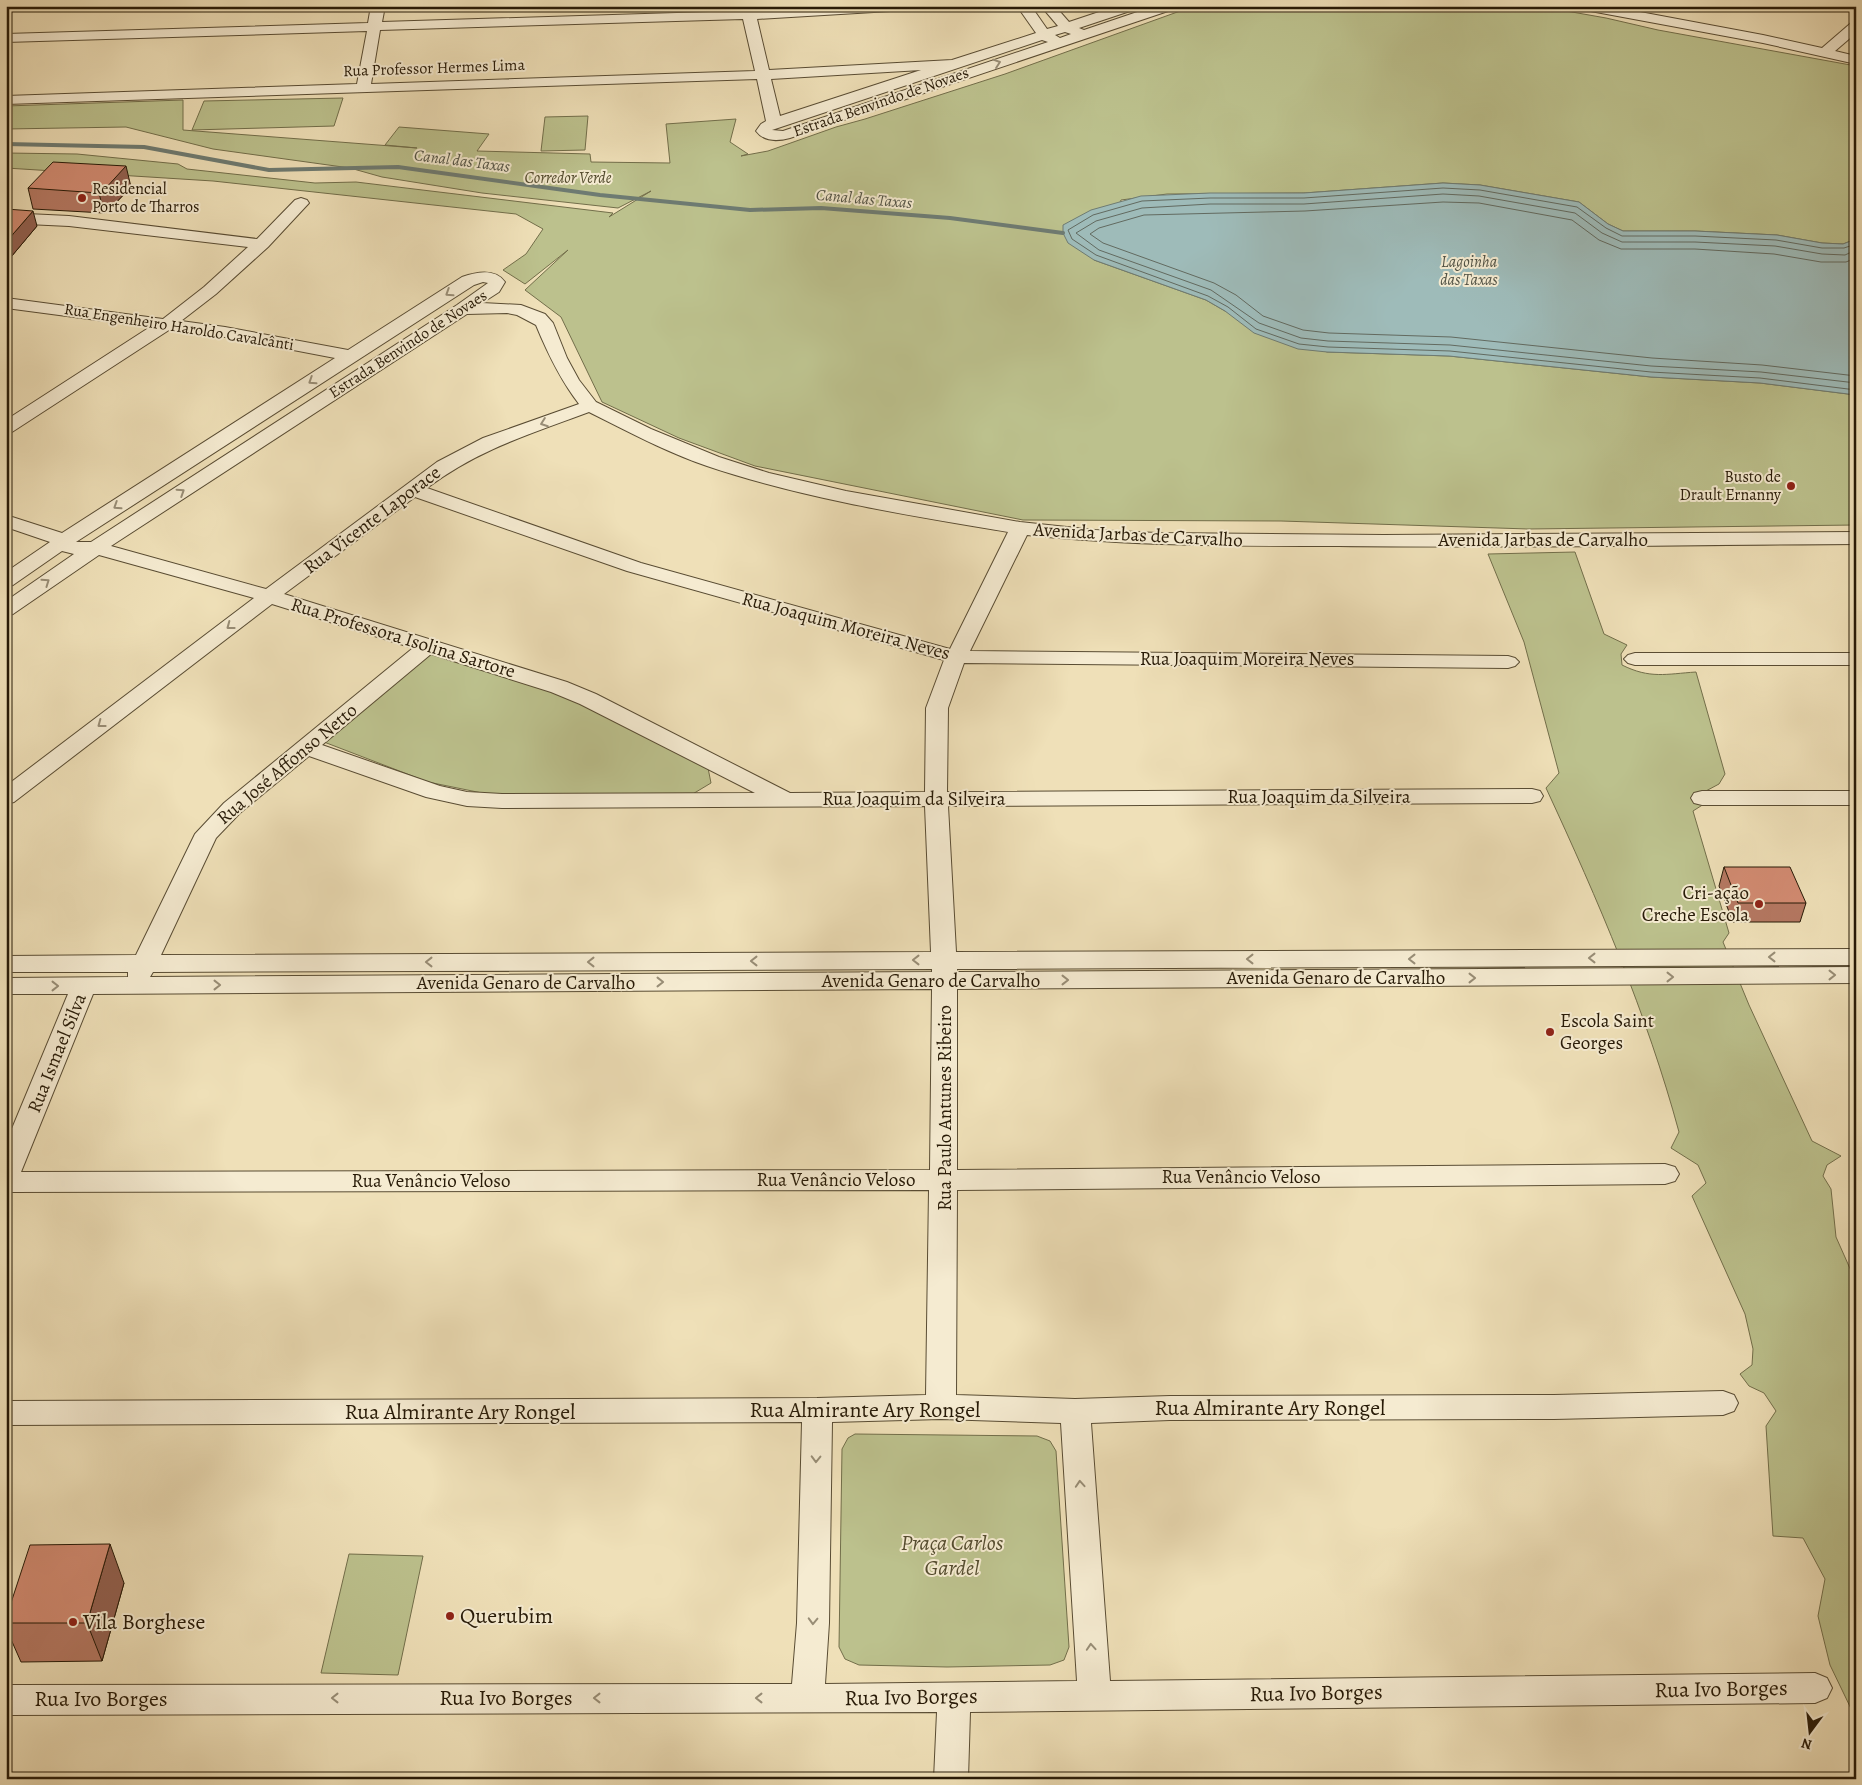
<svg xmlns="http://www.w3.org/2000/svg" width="1862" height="1785" viewBox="0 0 1862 1785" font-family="Alegreya,serif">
<rect width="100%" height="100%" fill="#efe0b8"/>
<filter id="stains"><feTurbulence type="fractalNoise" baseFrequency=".004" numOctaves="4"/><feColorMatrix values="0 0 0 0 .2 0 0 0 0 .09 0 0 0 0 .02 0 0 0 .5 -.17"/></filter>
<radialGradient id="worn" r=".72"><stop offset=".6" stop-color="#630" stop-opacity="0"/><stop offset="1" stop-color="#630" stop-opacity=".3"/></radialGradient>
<g fill="#bcc18d" stroke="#726e4a">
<polygon points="1194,6 1538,6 1606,18 1658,30 1856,66 1856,239 1843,244 1822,243 1777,235 1695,231 1623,231 1608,224 1579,202 1480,185 1443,183 1304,193 1167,194 1121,200 1094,260 1206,300 1225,311 1327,352 1449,356 1651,377 1760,383 1856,395 1856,525 1528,529 1281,521 1023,520 755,466 679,438 602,402 561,317 525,290 568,250 525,284 503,270 526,254 543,229 516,214 213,181 6,168 6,153 77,154 178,164 187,169 315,183 356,182 613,213 609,217 651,191 618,208 482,193 382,177 350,168 213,149 126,127 6,129 6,106 183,100 183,130 417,148 385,145 399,127 489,134 477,151 590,154 591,162 670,163 666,124 736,119 730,142 748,154 741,156 768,151 836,127 865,119 1005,74"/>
<polygon points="343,98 334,126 192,130 204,101"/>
<polygon points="588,116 585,150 541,151 545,117"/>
<path d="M 1575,552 L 1604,634 L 1627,645 L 1621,654 L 1622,665 C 1650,679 1666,674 1696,672 L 1725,774 L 1719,784 L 1704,792 L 1704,804 L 1693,811 L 1729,933 L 1723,942 L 1749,1005 L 1812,1141 L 1841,1156 L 1827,1165 L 1823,1176 L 1831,1189 L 1836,1237 L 1856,1282 L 1856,1719 L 1830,1665 L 1818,1616 L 1825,1579 L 1803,1538 L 1773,1536 L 1766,1426 L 1776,1411 L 1764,1393 L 1749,1386 L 1740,1374 L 1752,1365 L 1753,1349 L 1745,1314 L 1692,1196 L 1706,1183 L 1698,1165 L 1671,1148 L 1679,1132 C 1647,1014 1598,900 1546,788 L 1559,773 L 1524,642 L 1488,554 Z"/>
<polygon points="427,652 583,701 708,768 711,783 691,795 487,794 428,782 324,742"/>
<polygon points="855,1434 1037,1436 1050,1441 1056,1451 1069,1647 1064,1660 1050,1665 947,1667 859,1665 845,1659 839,1647 842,1449 848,1438"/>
<polygon points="349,1554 423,1556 398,1675 321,1673"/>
</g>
<polygon fill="#9ebbb9" stroke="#6e7b72" points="1443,183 1480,185 1579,202 1608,224 1623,231 1695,231 1777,235 1822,243 1843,244 1856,239 1856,395 1760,383 1651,377 1449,356 1327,352 1298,349 1254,333 1225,311 1206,300 1094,260 1068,243 1063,233 1063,225 1091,210 1141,196 1210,193 1304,193"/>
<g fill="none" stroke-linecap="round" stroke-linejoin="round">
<g stroke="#626a60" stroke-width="1">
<polyline points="1856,244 1844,248 1822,248 1776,240 1695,236 1622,236 1606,228 1577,207 1480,190 1443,188 1304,198 1210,198 1142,201 1093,215 1068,230 1072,239 1096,255 1208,296 1228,307 1256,329 1299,344 1328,347 1450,351 1651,372 1760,378 1856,390"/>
<polyline points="1856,250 1845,255 1822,254 1775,246 1695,242 1622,242 1602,233 1575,213 1479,196 1443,194 1304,204 1210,204 1142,208 1096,221 1076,233 1099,250 1211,290 1259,323 1301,338 1328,341 1450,345 1651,366 1761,372 1856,383"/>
<polyline points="1856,258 1846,262 1821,262 1774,254 1695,249 1621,249 1599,240 1572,220 1479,203 1443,202 1305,211 1144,215 1099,228 1090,234 1103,243 1214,283 1236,295 1263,316 1303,330 1329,333 1451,337 1652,358 1762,365 1856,376"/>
</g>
<polyline stroke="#6e7b72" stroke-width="4" points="6,144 144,147 269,170 398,167 600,195 750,210 821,208 950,218 1063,233"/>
<g stroke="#594c33" stroke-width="2">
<g id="minor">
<polygon points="6,6 15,6 11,13 6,14"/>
<path d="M 371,6 L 385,6 L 382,22 L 741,11 L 740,6 L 754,6 L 755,11 L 831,6 L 914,6 L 907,10 L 757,19 L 769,70 L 952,60 L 1036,33 L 1017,6 L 1031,6 L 1047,29 L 1058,26 L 1041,6 L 1055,6 L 1069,22 L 1117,6 L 1138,6 L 1136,9 L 1079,28 L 1084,30 L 1155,6 L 1176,6 L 1174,9 L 790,138 C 779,141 764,142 756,131 L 761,124 L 766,121 L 757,79 L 6,104 L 6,96 L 357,84 L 367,31 L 6,42 L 6,34 L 368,23 ZM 743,19 L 755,71 L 371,84 L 380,30 ZM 1065,32 L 1071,34 L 1060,38 L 1055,35 ZM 1042,40 L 1048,42 L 783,131 L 772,130 ZM 921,70 L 780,116 L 771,79 Z"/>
<polygon points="1578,6 1608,6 1763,35 1822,48 1851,23 1856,22 1856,33 1835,51 1856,56 1856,64 1763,43 1585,10"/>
<path d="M 301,198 L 307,200 L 309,203 L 268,247 L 216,294 L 181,321 L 225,327 L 348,350 L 462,277 C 476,272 495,268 505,282 L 499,292 L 482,303 L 521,305 L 545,314 L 553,323 L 567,358 L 579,380 L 596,402 L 651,429 L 719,457 L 769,473 L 846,491 L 1020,522 L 1095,530 L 1157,533 L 1384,535 L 1856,532 L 1856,544 C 1683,545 1511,548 1339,546 C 1234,546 1131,546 1027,535 L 970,651 L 1508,656 L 1515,658 L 1519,662 L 1515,666 L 1508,668 L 964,663 L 948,708 L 947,792 L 1532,789 L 1540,791 L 1543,796 L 1540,801 L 1532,803 L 948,806 L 956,952 L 1856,949 L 1856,965 L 957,969 L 957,972 L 1856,967 L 1856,983 L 957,989 L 957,1170 L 1665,1164 L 1675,1167 L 1679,1174 L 1675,1181 L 1665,1184 L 957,1190 L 956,1395 L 1075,1399 L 1170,1396 L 1554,1395 L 1723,1391 L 1734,1395 L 1738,1403 L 1734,1411 L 1723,1415 L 1554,1419 L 1170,1420 L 1091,1423 L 1110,1681 L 1815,1673 L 1827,1678 L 1832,1688 L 1827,1698 L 1815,1703 L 970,1712 L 968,1779 L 934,1779 L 937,1712 L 6,1715 L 6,1685 L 792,1684 L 797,1623 L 802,1422 L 6,1425 L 6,1401 L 817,1398 L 926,1395 L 929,1190 L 6,1192 L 6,1143 L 68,994 L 6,994 L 6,978 L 128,977 L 128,972 L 6,972 L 6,956 L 136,955 L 195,834 L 224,803 L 413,648 L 272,604 L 14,802 L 6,804 L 6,786 L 254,598 L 99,555 L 13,614 L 6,616 L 6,601 L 74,554 L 62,551 L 13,585 L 6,587 L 6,572 L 50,542 L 6,527 L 6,515 L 62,533 L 335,358 L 225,337 L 169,330 L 12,432 L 6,433 L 6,420 L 150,327 L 6,308 L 6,298 L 163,319 L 204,287 L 248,247 L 69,226 L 6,223 L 6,213 L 69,216 L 257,239 L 295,200 ZM 483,282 L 488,283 L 457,305 L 91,542 L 76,542 L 474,285 ZM 507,313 L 517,315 L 536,325 C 548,354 560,379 579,404 L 483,438 L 437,462 L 266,589 L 111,546 L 467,314 ZM 589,412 C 627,431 666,452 707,466 C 805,499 907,515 1008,532 L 950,649 L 641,563 L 427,488 C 477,450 530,434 589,412 ZM 415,497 L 627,571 L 944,660 L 926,708 L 925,792 L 790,793 L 596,694 L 567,682 L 284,594 ZM 431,654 L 551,692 L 580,704 L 755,793 L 502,794 L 467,792 L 440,786 L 322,745 ZM 309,756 L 426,797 L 467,806 L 502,808 L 925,806 L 931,952 L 161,955 L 216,838 L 240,813 ZM 932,969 L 932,972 L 150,977 L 153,972 ZM 932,989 L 930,1170 L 21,1172 L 93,994 ZM 941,1419 L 1061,1423 L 1077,1681 L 825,1684 L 829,1623 L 832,1422 Z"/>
<polygon points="1635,653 1856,653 1856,665 1635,665 1628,663 1624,659 1628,655"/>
<polygon points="1702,791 1856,791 1856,805 1702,805 1694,803 1691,798 1694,793"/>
</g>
</g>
<use href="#minor" fill="#f5ebd1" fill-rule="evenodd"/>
</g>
<g fill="#b57862" stroke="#271a07">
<polygon points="131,187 108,211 104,213 33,209 28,188"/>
<polygon points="6,209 37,226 11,257 6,256"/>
<polygon points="1724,867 1806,903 1800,922 1733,922 1719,886"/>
<polygon points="124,1583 102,1661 21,1662 6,1628 6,1618"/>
</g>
<g fill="#936150" stroke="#271a07">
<polygon points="126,166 131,187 108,211 104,213 99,193"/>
<polygon points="33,211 37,226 11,257 7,241"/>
<polygon points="110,1544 124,1583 102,1661 87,1623"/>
</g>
<g fill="#d28b72" stroke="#271a07">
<polygon points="53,162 126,166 104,190 99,193 28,188"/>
<polygon points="6,209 33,211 7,241 6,241"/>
<polygon points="1724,867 1790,867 1806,903 1738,903"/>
<polygon points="110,1544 87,1623 6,1623 6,1618 30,1545"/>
</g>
<defs><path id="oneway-chevron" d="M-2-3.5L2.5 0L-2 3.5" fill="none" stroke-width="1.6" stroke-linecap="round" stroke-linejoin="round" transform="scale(1.25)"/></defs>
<g stroke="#988d76">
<use href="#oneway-chevron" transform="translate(997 63) rotate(-19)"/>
<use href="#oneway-chevron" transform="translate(449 293) rotate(147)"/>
<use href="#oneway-chevron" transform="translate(312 381) rotate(147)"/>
<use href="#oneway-chevron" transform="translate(544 423) rotate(160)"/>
<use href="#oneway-chevron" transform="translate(181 492) rotate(-33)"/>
<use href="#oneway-chevron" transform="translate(117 506) rotate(147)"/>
<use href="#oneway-chevron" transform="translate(46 582) rotate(-35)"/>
<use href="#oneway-chevron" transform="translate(230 626) rotate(143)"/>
<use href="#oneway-chevron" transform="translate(101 724) rotate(143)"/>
<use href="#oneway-chevron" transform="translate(1772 957) rotate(180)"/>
<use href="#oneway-chevron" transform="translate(1592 958) rotate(180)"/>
<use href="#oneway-chevron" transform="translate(1250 959) rotate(180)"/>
<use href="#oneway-chevron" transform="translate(1412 959) rotate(180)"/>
<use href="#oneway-chevron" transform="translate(916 960) rotate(180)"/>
<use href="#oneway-chevron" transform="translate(754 961) rotate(180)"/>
<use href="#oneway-chevron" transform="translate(429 962) rotate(180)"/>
<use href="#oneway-chevron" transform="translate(591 962) rotate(180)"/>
<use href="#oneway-chevron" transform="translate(1832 975)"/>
<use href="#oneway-chevron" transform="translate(1670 977)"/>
<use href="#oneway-chevron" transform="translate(1472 978)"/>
<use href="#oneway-chevron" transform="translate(1065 980)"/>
<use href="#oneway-chevron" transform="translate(660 982)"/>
<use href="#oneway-chevron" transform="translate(217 985)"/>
<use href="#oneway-chevron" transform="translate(55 986)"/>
<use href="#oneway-chevron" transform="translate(816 1459) rotate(91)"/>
<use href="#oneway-chevron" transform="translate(1080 1484) rotate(-94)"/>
<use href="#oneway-chevron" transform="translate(813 1621) rotate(92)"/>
<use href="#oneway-chevron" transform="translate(1091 1647) rotate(-94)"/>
<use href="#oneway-chevron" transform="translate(335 1698) rotate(180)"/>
<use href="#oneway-chevron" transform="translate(597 1698) rotate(-180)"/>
<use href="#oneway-chevron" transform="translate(759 1698) rotate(-180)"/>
</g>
<g fill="#8f2418" stroke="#f5ebd1" stroke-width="2">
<circle cx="82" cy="198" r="5"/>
<circle cx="1791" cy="486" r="5"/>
<circle cx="1759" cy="904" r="5"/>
<circle cx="1550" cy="1032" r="5"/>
<circle cx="450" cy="1616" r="5"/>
<circle cx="73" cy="1622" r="5"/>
</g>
<g text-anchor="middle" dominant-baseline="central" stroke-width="4" stroke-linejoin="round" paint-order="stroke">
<g font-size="16" fill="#271a07" stroke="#f5ebd1">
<text transform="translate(434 68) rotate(-2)">Rua Professor Hermes Lima</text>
<text transform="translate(881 102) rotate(-19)">Estrada Benvindo de Novaes</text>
<text transform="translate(179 327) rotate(9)">Rua Engenheiro Haroldo Cavalcânti</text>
<text transform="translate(408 344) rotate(-33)">Estrada Benvindo de Novaes</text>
</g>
<g font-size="16" font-style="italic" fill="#515245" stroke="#f5ebd1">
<text transform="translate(462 161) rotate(7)">Canal das Taxas</text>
<text transform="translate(864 199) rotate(5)">Canal das Taxas</text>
<text x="1469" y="262">Lagoinha<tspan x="1469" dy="18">das Taxas</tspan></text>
</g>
<g font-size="16" font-style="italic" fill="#544c2f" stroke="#f5ebd1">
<text x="568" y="178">Corredor Verde</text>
</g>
<g font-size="16" fill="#271a07" stroke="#f5ebd1" text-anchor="start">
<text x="92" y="189">Residencial<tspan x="92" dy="18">Porto de Tharros</tspan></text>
<text x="1781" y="477" text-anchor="end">Busto de<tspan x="1781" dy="18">Drault Ernanny</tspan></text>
</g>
<g font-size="19" fill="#271a07" stroke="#f5ebd1">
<text transform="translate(372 520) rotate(-37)">Rua Vicente Laporace</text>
<text transform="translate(1138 535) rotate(3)">Avenida Jarbas de Carvalho</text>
<text x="1543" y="540">Avenida Jarbas de Carvalho</text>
<text transform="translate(846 626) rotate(15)">Rua Joaquim Moreira Neves</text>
<text transform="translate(403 638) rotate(17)">Rua Professora Isolina Sartore</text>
<text x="1247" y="659">Rua Joaquim Moreira Neves</text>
<text transform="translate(287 764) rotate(-40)">Rua José Affonso Netto</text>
<text x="1319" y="797">Rua Joaquim da Silveira</text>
<text x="914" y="799">Rua Joaquim da Silveira</text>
<text x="1336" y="978">Avenida Genaro de Carvalho</text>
<text x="931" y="981">Avenida Genaro de Carvalho</text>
<text x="526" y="983">Avenida Genaro de Carvalho</text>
<text transform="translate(57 1053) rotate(-68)">Rua Ismael Silva</text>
<text transform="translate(945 1108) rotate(-90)">Rua Paulo Antunes Ribeiro</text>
<text x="1241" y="1177">Rua Venâncio Veloso</text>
<text x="836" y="1180">Rua Venâncio Veloso</text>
<text x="431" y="1181">Rua Venâncio Veloso</text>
</g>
<g font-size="19" fill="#271a07" stroke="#f5ebd1" text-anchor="end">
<text x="1749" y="893">Cri-ação<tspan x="1749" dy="22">Creche Escola</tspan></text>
<text x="1560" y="1021" text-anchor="start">Escola Saint<tspan x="1560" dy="22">Georges</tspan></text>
</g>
<g font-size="22" fill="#271a07" stroke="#f5ebd1">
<text x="1270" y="1408">Rua Almirante Ary Rongel</text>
<text x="865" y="1410">Rua Almirante Ary Rongel</text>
<text x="460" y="1412">Rua Almirante Ary Rongel</text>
<text transform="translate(1721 1689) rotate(-1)">Rua Ivo Borges</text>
<text transform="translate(1316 1693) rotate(-1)">Rua Ivo Borges</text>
<text transform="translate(911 1697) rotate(-1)">Rua Ivo Borges</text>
<text x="506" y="1698">Rua Ivo Borges</text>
<text x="101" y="1699">Rua Ivo Borges</text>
</g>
<g font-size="22" font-style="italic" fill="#544c2f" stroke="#f5ebd1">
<text x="952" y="1543">Praça Carlos<tspan x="952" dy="25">Gardel</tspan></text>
</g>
<g font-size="22" fill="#271a07" stroke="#f5ebd1" text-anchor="start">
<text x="460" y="1616">Querubim</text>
<text x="83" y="1622">Vila Borghese</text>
</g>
</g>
<rect width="1862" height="1785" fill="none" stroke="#efe0b8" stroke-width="25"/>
<rect x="8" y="8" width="1847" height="1770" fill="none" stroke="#271a07" stroke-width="2.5"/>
<rect x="12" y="12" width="1837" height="1760" fill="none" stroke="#271a07"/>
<g transform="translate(1810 1732) rotate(195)" stroke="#f5ebd1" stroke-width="4" paint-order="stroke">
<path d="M0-4L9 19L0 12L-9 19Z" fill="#271a07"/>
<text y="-8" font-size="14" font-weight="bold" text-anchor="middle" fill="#271a07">N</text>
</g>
<rect width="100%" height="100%" filter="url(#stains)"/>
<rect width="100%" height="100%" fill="url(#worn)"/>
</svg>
